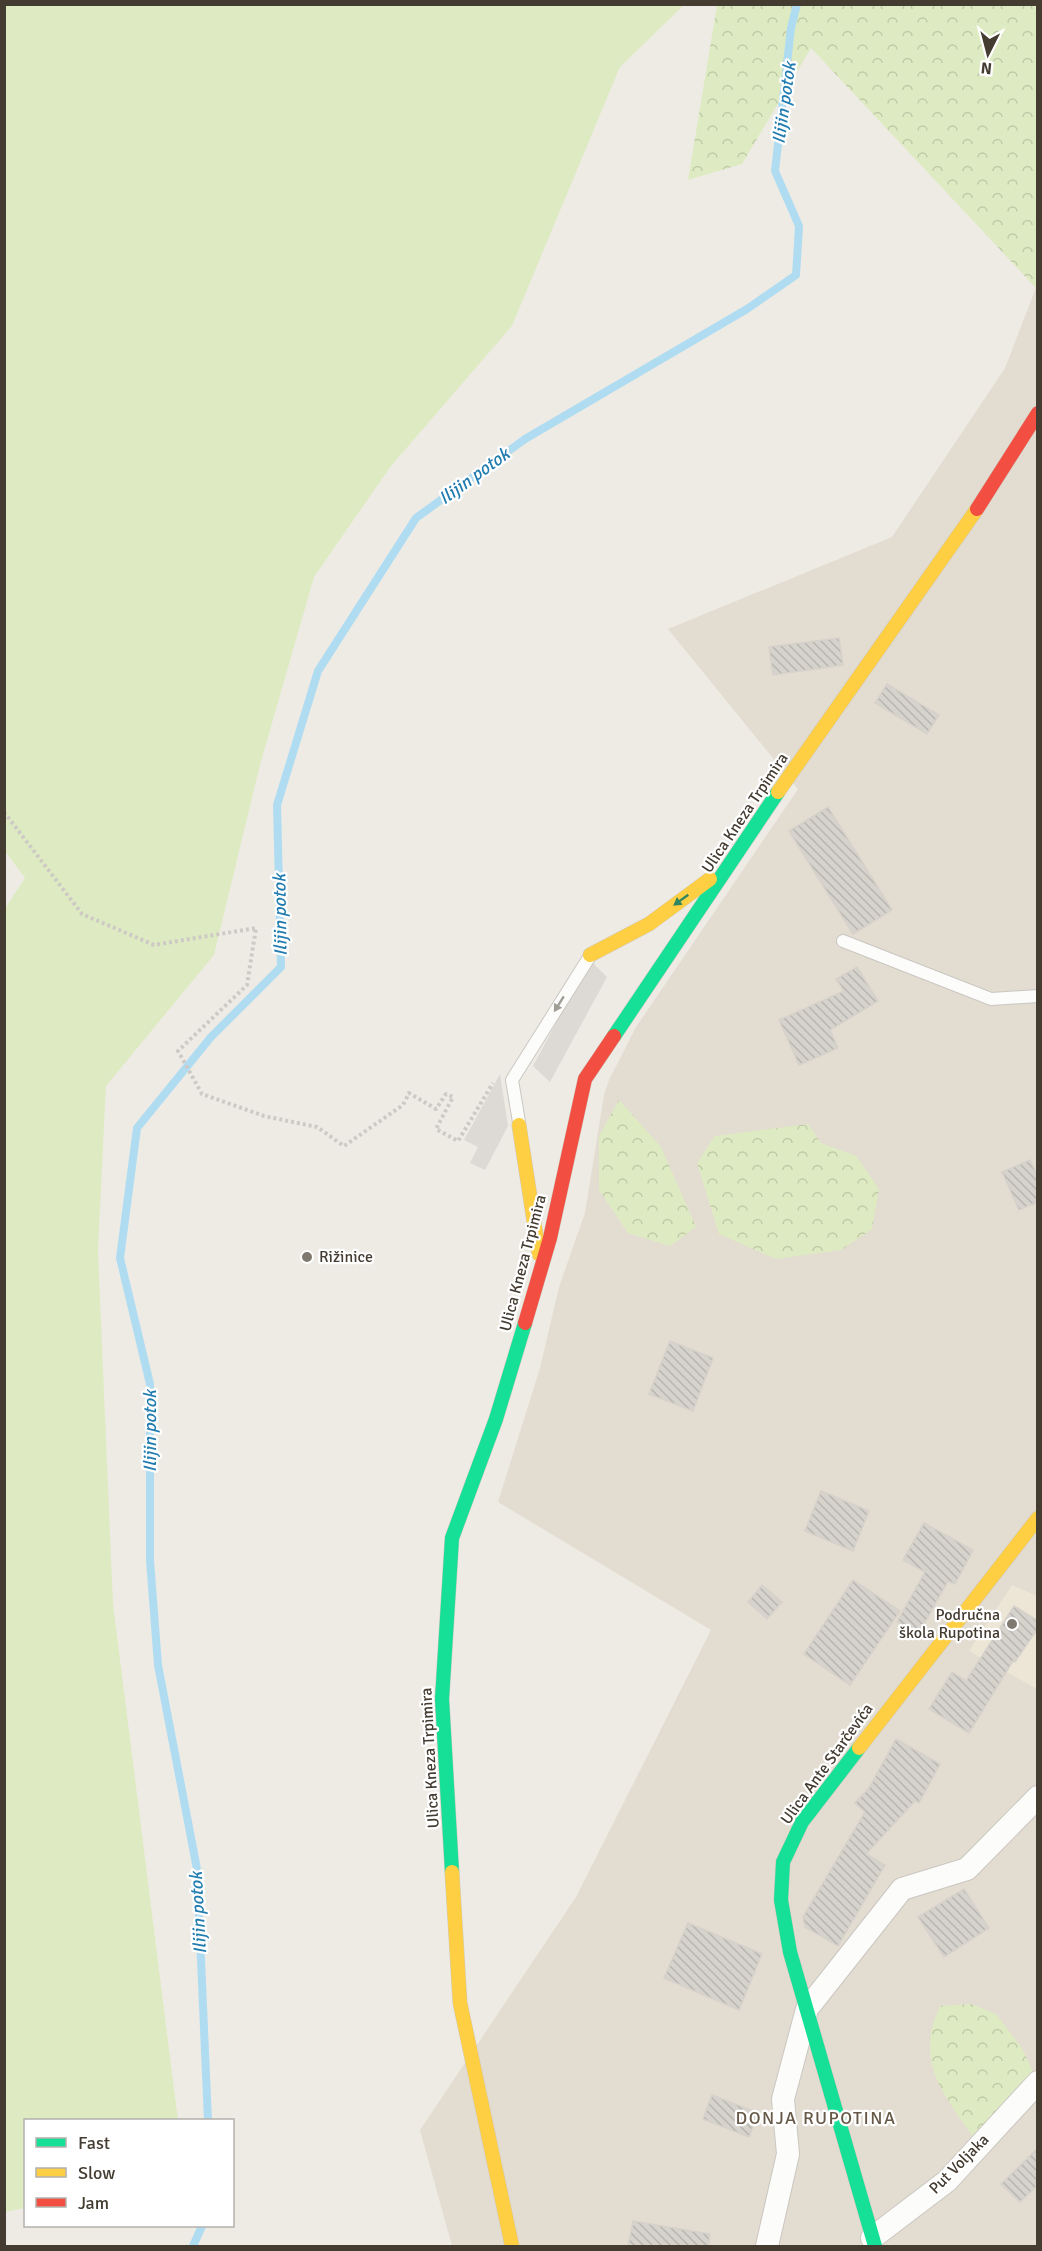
<svg xmlns="http://www.w3.org/2000/svg" width="1042" height="2251" viewBox="0 0 1042 2251" font-family="Signika,sans-serif">
<defs>
<pattern id="forest-crowns" width="20" height="18" patternUnits="userSpaceOnUse" patternTransform="scale(1.5)"><rect width="20" height="18" fill="#deebc2"/><path d="M2 6a3 3 0 1 1 6 0M12 15a3 3 0 1 1 6 0" fill="none" stroke="#c0caa7"/></pattern>
<pattern id="building-back-hatch" width="6" height="6" patternUnits="userSpaceOnUse" patternTransform="scale(1.5)"><rect width="6" height="6" fill="#d6d2cc"/><path d="M-1 5l2 2M0 0l6 6M5-1l2 2" fill="none" stroke="#b9b5b0"/></pattern>
</defs>
<rect width="100%" height="100%" fill="#eeebe5"/>
<polygon fill="#e3dcd1" points="1037,285 1037,2246 452,2246 420,2130 576,1897 711,1630 498,1502 540,1368 559,1287 585,1213 604,1095 609,1080 636,1027 798,789 668,629 892,537 1005,368"/>
<polygon fill="#ede6d6" points="1012,1585 1037,1596 1037,1689 969,1651"/>
<polygon fill="#deebc2" points="5,4 684,5 620,67 512,326 391,466 314,577 260,765 214,955 106,1086 98,1250 113,1604 178,2120 26,2120 25,2208 5,2212 4,910 25,878 4,850"/>
<g fill="url(#forest-crowns)">
<polygon points="717,5 1037,5 1036,288 811,48 742,164 688,180"/>
<polygon points="619,1100 661,1147 696,1227 670,1246 628,1233 599,1190 599,1136"/>
<polygon points="808,1124 821,1143 856,1156 879,1189 872,1229 841,1250 776,1259 719,1234 697,1163 715,1136"/>
<path d="M 971,2004 L 996,2014 L 1022,2048 L 1035,2076 L 974,2138 C 943,2093 914,2062 940,2006 Z"/>
</g>
<g fill="#dddad5">
<polygon points="590,960 607,977 550,1082 533,1066"/>
<polygon points="500,1074 508,1126 485,1170 470,1163 478,1147 464,1140"/>
</g>
<g fill="none" stroke-linecap="round" stroke-linejoin="round">
<g stroke="#b0dcf1" stroke-width="8">
<polyline points="208,2120 197,1869 158,1665 150,1560 150,1384 120,1258 137,1128 211,1037 281,967 277,805 318,671 416,518 525,439 747,309 796,275 799,226 775,171 791,28 797,4"/>
<polyline points="193,2246 202,2226"/>
</g>
</g>
<g fill="url(#building-back-hatch)" stroke="#d6d2cb" stroke-width="1.5">
<polygon points="839,638 843,665 773,675 769,647"/>
<polygon points="887,684 939,715 927,734 875,703"/>
<polygon points="828,807 892,910 853,934 789,831"/>
<polygon points="857,967 878,1001 830,1030 838,1048 799,1065 779,1020 844,991 836,979"/>
<polygon points="1030,1160 1038,1177 1038,1202 1019,1210 1002,1172"/>
<polygon points="670,1341 713,1358 693,1411 649,1394"/>
<polygon points="821,1491 869,1511 853,1551 805,1531"/>
<polygon points="924,1523 973,1550 955,1584 948,1581 919,1633 897,1622 925,1572 903,1560"/>
<polygon points="853,1580 900,1611 850,1685 804,1654"/>
<polygon points="762,1585 782,1602 767,1619 748,1602"/>
<polygon points="1014,1606 1038,1621 1038,1628 1015,1662 1013,1661 969,1733 929,1709 952,1672 966,1681"/>
<polygon points="896,1739 940,1764 919,1803 915,1801 866,1854 885,1865 838,1946 805,1927 803,1917 865,1812 855,1803 869,1788"/>
<polygon points="964,1889 989,1928 944,1957 918,1917"/>
<polygon points="688,1923 762,1954 739,2010 664,1978"/>
<polygon points="712,2095 758,2113 749,2137 703,2119"/>
<polygon points="1038,2148 1038,2185 1020,2202 1001,2184"/>
<polygon points="633,2221 710,2234 708,2247 628,2247"/>
</g>
<g fill="none" stroke-linecap="round" stroke-linejoin="round">
<g stroke="#cac7c1" stroke-width="14">
<g id="lane">
<polyline points="843,941 991,999 1038,996"/>
<polyline points="519,1122 512,1080 590,956"/>
</g>
</g>
<g stroke="#cac7c1" stroke-width="24">
<g id="street">
<polyline points="872,2238 947,2181 1038,2082"/>
<polyline points="767,2246 788,2154 783,2099 807,2009 902,1889 967,1869 1038,1797"/>
</g>
</g>
<g stroke="#cfc9bc" stroke-width="15">
<g id="fast">
<polyline points="614,1036 778,792"/>
<polyline points="859,1748 802,1822 783,1862 781,1900 790,1952 875,2246"/>
<polyline points="452,1872 442,1699 452,1538 496,1419 525,1323"/>
</g>
</g>
<g stroke="#cfc9bc" stroke-width="15">
<g id="slow">
<polyline points="778,792 977,509"/>
<polyline points="590,955 649,924 710,879"/>
<polyline points="519,1125 539,1254"/>
<polyline points="859,1748 1038,1518"/>
<polyline points="452,1872 460,2003 512,2246"/>
</g>
</g>
<g stroke="#cfc9bc" stroke-width="15">
<g id="jam">
<polyline points="977,509 1038,413"/>
<polyline points="525,1323 550,1238 585,1079 614,1036"/>
</g>
</g>
<polyline stroke="#cdcac5" stroke-width="4" stroke-dasharray="3 3" stroke-linecap="butt" points="4,812 82,914 154,945 256,928 247,985 178,1051 202,1094 264,1116 317,1127 344,1146 403,1105 409,1093 436,1109 446,1094 453,1097 436,1129 458,1141 493,1083"/>
<use href="#lane" stroke="#fcfcfb" stroke-width="12"/>
<use href="#street" stroke="#fcfcfb" stroke-width="22"/>
<use href="#fast" stroke="#16e098" stroke-width="14"/>
<use href="#slow" stroke="#ffcf43" stroke-width="14"/>
<use href="#jam" stroke="#f24e42" stroke-width="14"/>
</g>
<defs><path id="oneway-solid" d="M-6-.8H1V-3.2L6.5 0L1 3.2V.8H-6Z" transform="scale(1.5)"/></defs>
<use fill="#2f855f" href="#oneway-solid" transform="translate(681 900) rotate(144)"/>
<use fill="#a09c96" href="#oneway-solid" transform="translate(559 1004) rotate(122)"/>
<g fill="#807970" stroke="#fff" stroke-width="2">
<circle cx="307" cy="1257" r="6"/>
<circle cx="1012" cy="1624" r="6"/>
</g>
<g text-anchor="middle" dominant-baseline="central" stroke-width="4.5" stroke-linejoin="round" paint-order="stroke">
<g font-size="16" fill="#443b31" stroke="#fff">
<text transform="translate(745 813) rotate(-56)">Ulica Kneza Trpimira</text>
<text transform="translate(523 1263) rotate(-75)">Ulica Kneza Trpimira</text>
<text transform="translate(430 1758) rotate(-93)">Ulica Kneza Trpimira</text>
<text transform="translate(827 1764) rotate(-54)">Ulica Ante Starčevića</text>
<text transform="translate(959 2164) rotate(-45)">Put Voljaka</text>
</g>
<g font-size="16" fill="#443b31" stroke="#fff" text-anchor="start">
<text x="319" y="1257">Rižinice</text>
<text x="1000" y="1615" text-anchor="end">Područna<tspan x="1000" dy="18">škola Rupotina</tspan></text>
</g>
<g font-size="18" font-style="italic" fill="#217cb0" stroke="#fff">
<text transform="translate(784 103) rotate(-82)">Ilijin potok</text>
<text transform="translate(474 476) rotate(-36)">Ilijin potok</text>
<text transform="translate(280 915) rotate(-91)">Ilijin potok</text>
<text transform="translate(150 1431) rotate(-90)">Ilijin potok</text>
<text transform="translate(198 1913) rotate(-93)">Ilijin potok</text>
</g>
<g font-size="18" letter-spacing="1.5" fill="#675948" stroke="#fff">
<text x="816" y="2118">DONJA RUPOTINA</text>
</g>
</g>
<rect width="1042" height="2251" fill="none" stroke="#443b31" stroke-width="12"/>
<rect x="24" y="2119" width="210" height="108" fill="#ffffff" stroke="#b4b1ad" stroke-width="1.5"/>
<rect x="36" y="2138" width="30" height="9" fill="#16e098" stroke="#b4b1ad" stroke-width="1.5"/>
<text x="78" y="2149" font-size="18" fill="#443b31">Fast</text>
<rect x="36" y="2168" width="30" height="9" fill="#ffcf43" stroke="#b4b1ad" stroke-width="1.5"/>
<text x="78" y="2179" font-size="18" fill="#443b31">Slow</text>
<rect x="36" y="2198" width="30" height="9" fill="#f24e42" stroke="#b4b1ad" stroke-width="1.5"/>
<text x="78" y="2209" font-size="18" fill="#443b31">Jam</text>
<g transform="translate(988 54) rotate(186)" stroke="#ffffff" stroke-width="4.5" paint-order="stroke">
<path d="M0-4.5L10 22L0 15L-10 22Z" fill="#443b31"/>
<text y="-9" font-size="16" font-weight="bold" text-anchor="middle" fill="#443b31">N</text>
</g>
</svg>
